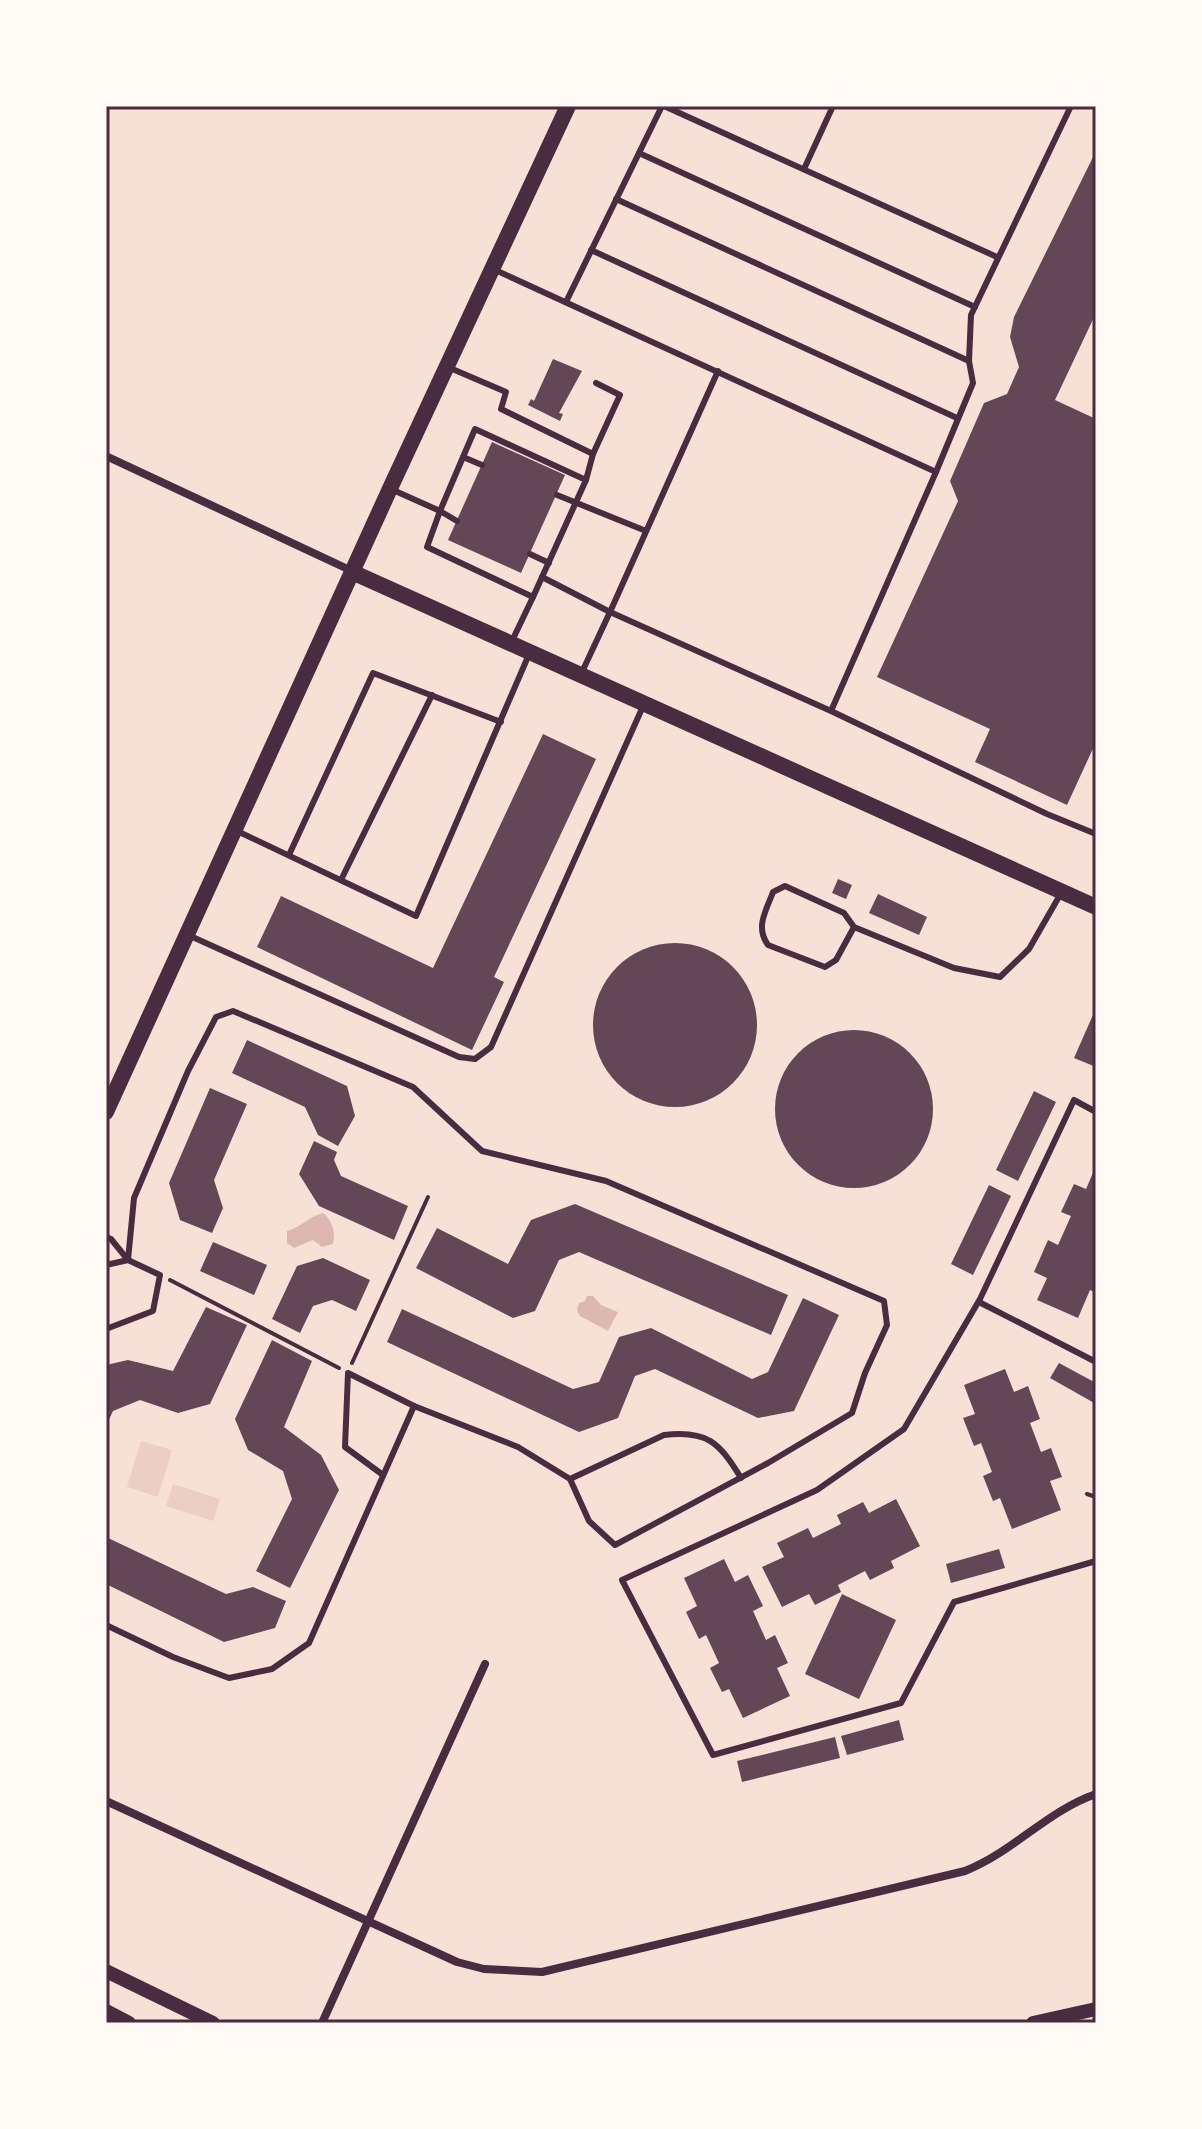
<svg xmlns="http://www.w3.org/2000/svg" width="1202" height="2129" viewBox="0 0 1202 2129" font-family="'Alegreya Sans',sans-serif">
<rect width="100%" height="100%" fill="#f7e1d7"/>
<g fill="#ebcfc5">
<polygon points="141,1441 172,1450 158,1497 127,1487"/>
<polygon points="173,1484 220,1499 213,1521 166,1506"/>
</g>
<g fill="#dcb8b0">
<path d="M 323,1213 C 332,1220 336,1232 333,1244 L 322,1247 L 313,1240 L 294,1248 L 287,1243 L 287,1231 C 303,1226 308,1217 323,1213 Z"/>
<polygon points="587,1296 593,1296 601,1305 618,1312 608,1331 580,1316 577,1310 579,1303 585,1301"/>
</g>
<g fill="#644757">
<polygon points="1096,151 1096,313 1055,400 1096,419 1096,742 1067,805 975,762 990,729 877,677 958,501 950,481 984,403 1007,394 1019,367 1010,337 1014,317"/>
<polygon points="553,359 582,371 559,413 563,414 560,421 528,405 531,399 534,401"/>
<polygon points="492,442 565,475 521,573 448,540"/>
<polygon points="543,734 596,759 494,977 504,982 472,1050 257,947 281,896 433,968"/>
<polygon points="838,879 852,885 846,899 832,893"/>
<polygon points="878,894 927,917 919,935 869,913"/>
<circle cx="675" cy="1025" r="82"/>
<polygon points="1096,1008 1096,1067 1074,1058"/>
<circle cx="854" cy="1109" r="79"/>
<polygon points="247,1040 347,1086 355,1116 338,1146 318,1135 305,1107 232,1073"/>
<polygon points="210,1088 247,1104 214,1180 223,1208 212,1233 180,1220 169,1183"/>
<polygon points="1034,1091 1056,1102 1018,1181 996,1170"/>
<polygon points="314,1141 337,1152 334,1160 341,1176 408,1206 394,1240 319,1206 299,1174"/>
<polygon points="1096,1166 1096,1293 1090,1290 1078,1318 1037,1300 1047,1278 1034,1272 1048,1240 1058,1245 1071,1216 1061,1212 1074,1184 1086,1189"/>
<polygon points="989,1185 1011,1196 973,1275 951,1264"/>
<polygon points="575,1204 788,1295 771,1335 579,1252 559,1260 535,1311 513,1318 416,1268 437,1228 508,1264 531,1220"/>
<polygon points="213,1242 267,1265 254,1295 200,1271"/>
<polygon points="323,1258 370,1280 356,1311 332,1300 313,1306 300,1333 272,1319 297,1266"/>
<polygon points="803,1298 839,1315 794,1411 758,1418 655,1369 635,1376 618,1418 579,1432 387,1342 402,1309 573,1389 599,1382 619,1337 651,1328 752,1379 768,1372"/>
<polygon points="206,1307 247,1325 210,1404 178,1413 140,1400 113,1411 106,1426 106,1365 128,1360 173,1371"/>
<polygon points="272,1340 312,1361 284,1427 321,1455 339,1490 290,1588 256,1571 292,1499 283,1471 248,1450 235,1419"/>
<polygon points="1059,1363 1096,1383 1096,1404 1050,1378"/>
<polygon points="1005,1369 1014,1392 1028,1386 1040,1419 1030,1423 1041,1452 1051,1448 1062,1477 1050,1481 1061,1510 1012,1529 1000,1498 993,1501 983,1476 992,1472 981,1443 974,1446 963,1418 975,1414 964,1385"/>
<polygon points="896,1499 920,1546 891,1561 894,1568 870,1580 865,1571 838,1585 841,1592 815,1605 809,1594 782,1607 762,1567 784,1557 777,1543 808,1528 813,1538 841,1524 837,1515 863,1502 869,1513"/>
<polygon points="106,1537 226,1594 253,1587 286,1601 275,1628 224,1642 106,1584"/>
<polygon points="999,1549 1005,1568 951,1583 946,1564"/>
<polygon points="724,1559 735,1582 748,1575 763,1606 753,1611 766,1640 775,1635 788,1663 777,1668 790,1696 743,1718 729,1689 722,1692 710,1668 719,1663 706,1635 699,1639 686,1612 697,1606 684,1578"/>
<polygon points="842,1594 896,1620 859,1699 805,1674"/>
<polygon points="899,1720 904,1740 847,1755 841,1736"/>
<polygon points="835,1737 840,1758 742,1782 737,1761"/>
</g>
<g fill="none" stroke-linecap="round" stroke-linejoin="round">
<g stroke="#4a2c40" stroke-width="4">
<polyline points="170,1280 339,1368"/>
<polyline points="352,1363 428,1197"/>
<polyline points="1087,1494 1096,1497"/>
</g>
<g stroke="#4a2c40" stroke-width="6">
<polyline points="664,106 997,257"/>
<polyline points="639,153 975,307"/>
<polyline points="804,169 833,106"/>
<polyline points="616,199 969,361"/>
<polyline points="591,250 957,418"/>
<polyline points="493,269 936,472 831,711 610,612 582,672"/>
<polyline points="566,302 662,106"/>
<polyline points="450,368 506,392 501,409 593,454 620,395 596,383"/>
<polyline points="463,457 482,465"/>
<polyline points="936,472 973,383 969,361 971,315 1071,106"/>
<polyline points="586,480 593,454"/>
<polyline points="393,490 440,511 427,547 533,597 586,480 475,429 440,511 457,521"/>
<polyline points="557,495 646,531"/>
<polyline points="530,554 549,563"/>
<polyline points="542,577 610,612 718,371"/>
<polyline points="512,641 533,597"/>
<polyline points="831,711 1047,814 1096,834"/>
<polyline points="235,830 416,916 530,652"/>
<polyline points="289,855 373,673 501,722"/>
<polyline points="341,880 432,695"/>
<path d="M 854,927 L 836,960 L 825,967 L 768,945 C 755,927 766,911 773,892 L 785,886 L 844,913 L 854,927 L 954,968 L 1000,977 L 1029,949 L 1060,895"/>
<polyline points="188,935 459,1057 475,1059 491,1047 644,704"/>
<polyline points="1096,1112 1074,1100 980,1299 904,1429 817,1490 622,1580 713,1755 901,1703 954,1602 1096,1561"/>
<polyline points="106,1237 111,1239 128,1260 160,1275 153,1311 106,1329"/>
<polyline points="106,1265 128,1260"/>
<polyline points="979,1302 1096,1362"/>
<polyline points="383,1475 345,1447 348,1373 414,1406"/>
<path d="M 570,1479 L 664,1435 C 707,1430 719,1442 741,1478"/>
<polyline points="106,1625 173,1657 229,1678 272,1669 309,1643 414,1406 518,1447 570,1479 589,1521 615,1545 768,1463 852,1413 865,1373 887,1325 884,1301 606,1181 482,1151 413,1087 233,1011 216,1017 188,1071 134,1198 128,1260"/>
</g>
<g stroke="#4a2c40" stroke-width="8">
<polyline points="106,456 352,571"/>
<path d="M 106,1801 L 457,1962 L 484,1969 L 542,1972 L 965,1871 C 1013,1852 1047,1811 1096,1794"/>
<polyline points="322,2023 485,1664"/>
</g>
<g stroke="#4a2c40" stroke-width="14">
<polyline points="106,1971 213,2023"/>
<polyline points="106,2011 129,2023"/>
<polyline points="1033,2023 1096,2009"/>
</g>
<g stroke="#4a2c40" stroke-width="16">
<polyline points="352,572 1096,907"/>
<polyline points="106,1112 393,482 568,106"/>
</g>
</g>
<rect width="1202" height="2129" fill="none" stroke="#fffaf5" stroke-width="216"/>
<rect x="108" y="108" width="986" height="1913" fill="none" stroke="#4a2c40" stroke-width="3"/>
</svg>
